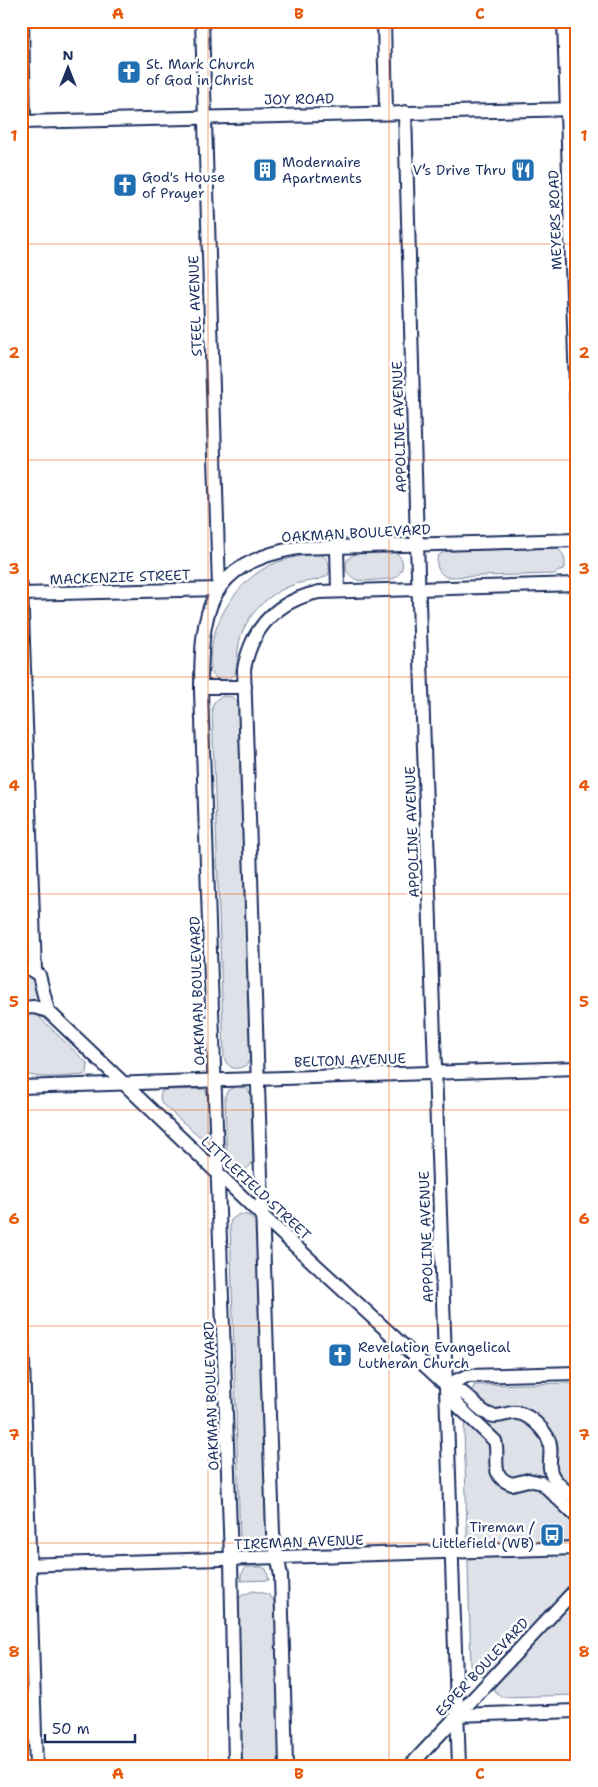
<svg xmlns="http://www.w3.org/2000/svg" width="598" height="1787" viewBox="0 0 598 1787" font-family="'Shantell Sans',sans-serif">
<rect width="100%" height="100%" fill="#fff"/>
<filter id="ink" filterUnits="userSpaceOnUse"><feTurbulence type="fractalNoise" baseFrequency=".02" numOctaves="2"/><feDisplacementMap in="SourceGraphic" scale="10" xChannelSelector="R" yChannelSelector="G"/><feConvolveMatrix kernelMatrix="1 2 1 2 8 2 1 2 1" color-interpolation-filters="sRGB"/></filter>
<g filter="url(#ink)">
<g fill="#dee1e7" stroke="#7c88a2">
<path d="M 556,548 C 565,553 565,559 565,568 L 554,574 L 446,577 C 438,572 435,565 438,556 L 445,551 Z"/>
<path d="M 392,552 C 407,556 405,572 393,579 C 382,579 367,582 357,580 C 352,578 347,573 346,569 C 343,547 379,552 392,552 Z"/>
<path d="M 318,554 C 329,557 330,564 329,574 C 318,583 305,580 293,585 C 267,594 245,616 239,643 C 237,653 238,664 235,674 C 230,679 225,682 218,679 C 210,676 210,666 210,659 C 212,626 228,597 253,576 C 271,561 295,556 318,554 Z"/>
<path d="M 224,696 L 232,697 L 237,701 L 238,707 L 250,1058 L 248,1064 C 237,1071 228,1070 224,1057 L 212,708 C 214,700 217,698 224,696 Z"/>
<path d="M 25,972 C 37,981 32,986 39,996 L 36,1002 L 21,1003 L 21,973 Z"/>
<path d="M 34,1012 L 85,1061 L 88,1065 L 87,1073 L 83,1075 C 69,1076 32,1081 23,1071 L 22,1017 L 24,1013 Z"/>
<path d="M 237,1086 L 247,1088 L 251,1095 L 253,1161 C 247,1172 240,1173 229,1167 L 227,1159 L 225,1096 L 228,1090 Z"/>
<path d="M 205,1089 C 210,1097 212,1127 205,1136 L 199,1136 L 162,1104 L 160,1098 L 161,1092 L 165,1090 Z"/>
<polygon points="239,1214 248,1215 256,1222 257,1235 267,1539 263,1545 244,1545 240,1540 230,1224 231,1220"/>
<polygon points="577,1383 577,1695 501,1697 471,1666 464,1428 474,1385"/>
<polygon points="246,1567 262,1567 266,1569 269,1580 241,1581 241,1575"/>
<polygon points="253,1591 268,1594 276,1604 281,1766 241,1766 237,1603 241,1596"/>
</g>
<g fill="none" stroke-linecap="round" stroke-linejoin="round">
<g stroke="#1b2f5e" stroke-width="16">
<g id="minor">
<polyline points="22,21 24,122"/>
<polyline points="384,21 386,112"/>
<polyline points="564,21 577,418"/>
<polyline points="405,112 417,544 459,1766"/>
<polyline points="21,122 577,109"/>
<polyline points="337,547 338,591"/>
<polyline points="21,586 35,971"/>
<polyline points="21,594 219,589 202,21"/>
<polyline points="201,687 245,687"/>
<polyline points="21,968 30,969 39,975 48,1011"/>
<path d="M 21,1008 L 34,1007 L 48,1011 L 254,1208 L 446,1385 C 451,1388 458,1390 463,1393 C 472,1399 479,1411 490,1415 C 498,1418 504,1414 512,1413 C 526,1411 541,1426 548,1438 C 553,1448 549,1458 550,1468 C 551,1481 568,1492 577,1500"/>
<polyline points="21,1087 577,1068"/>
<polyline points="21,1299 36,1766"/>
<polyline points="446,1385 467,1376 577,1373"/>
<path d="M 447,1387 L 457,1405 L 495,1441 C 500,1457 488,1477 512,1484 L 528,1480 L 542,1483 L 577,1517"/>
<polyline points="21,1565 577,1548"/>
<polyline points="457,1715 577,1711"/>
<path d="M 235,1766 L 231,1559 L 201,691 C 201,610 207,564 297,548 L 577,540"/>
<path d="M 286,1766 L 281,1576 L 273,1533 L 244,669 C 252,627 277,601 319,592 L 577,584"/>
<polyline points="410,1766 577,1588"/>
</g>
</g>
<use href="#minor" stroke="#fff" stroke-width="12"/>
</g>
</g>
<path fill="none" stroke="#e8590c" stroke-width="1" stroke-opacity="0.55" d="M 208,21 L 208,1766M 389,21 L 389,1766M 21,244 L 577,244M 21,460 L 577,460M 21,677 L 577,677M 21,894 L 577,894M 21,1110 L 577,1110M 21,1326 L 577,1326M 21,1543 L 577,1543"/>
<defs>
<g id="church-square" transform="scale(1.25)"><rect x="-9" y="-9" width="18" height="18" rx="4" fill="#1f6fb2" stroke="#fff"/><path d="M-1.2-6h2.4v3.5h3.3v2.4h-3.3V6h-2.4V-.1h-3.3v-2.4h3.3Z" fill="#fff"/></g>
<g id="building-square" transform="scale(1.25)"><rect x="-9" y="-9" width="18" height="18" rx="4" fill="#1f6fb2" stroke="#fff"/><path d="M-4-6H4V6H1V3H-1V6H-4ZM-2.5-4.3h1.7v1.8h-1.7ZM.8-4.3h1.7v1.8H.8ZM-2.5-1h1.7V.8h-1.7ZM.8-1h1.7V.8H.8Z" fill="#fff"/></g>
<g id="restaurant-square" transform="scale(1.25)"><rect x="-9" y="-9" width="18" height="18" rx="4" fill="#1f6fb2" stroke="#fff"/><path d="M-5-6h1v4h1v-4h1v4h1v-4h1v5L-1.5 .5V6h-2V.5L-5-1ZM5-6V6H3V1.5H1.5Q1.5-4 5-6Z" fill="#fff"/></g>
<g id="bus-square" transform="scale(1.25)"><rect x="-9" y="-9" width="18" height="18" rx="4" fill="#1f6fb2" stroke="#fff"/><path d="M-5-6H5V4H4V6H2V4H-2V6H-4V4H-5ZM-3.5-4V0h7V-4ZM-3.5 1.2v1.5H-2V1.2ZM2 1.2v1.5H3.5V1.2Z" fill="#fff"/></g>
</defs>
<g fill-rule="evenodd">
<use href="#church-square" x="129" y="72"/>
<use href="#building-square" x="265" y="170"/>
<use href="#restaurant-square" x="523" y="170"/>
<use href="#church-square" x="125" y="185"/>
<use href="#church-square" x="340" y="1355"/>
<use href="#bus-square" x="552" y="1535"/>
</g>
<g text-anchor="middle" dominant-baseline="central" stroke-width="5" stroke-linejoin="round" paint-order="stroke">
<g font-size="14" fill="#1b2f5e" stroke="#fff" text-anchor="start">
<text x="146" y="64">St. Mark Church<tspan x="146" dy="16">of God in Christ</tspan></text>
<text x="282" y="162">Modernaire<tspan x="282" dy="16">Apartments</tspan></text>
<text x="506" y="170" text-anchor="end">V’s Drive Thru</text>
<text x="142" y="177">God's House<tspan x="142" dy="16">of Prayer</tspan></text>
<text x="358" y="1347">Revelation Evangelical<tspan x="358" dy="16">Lutheran Church</tspan></text>
<text x="534" y="1527" text-anchor="end">Tireman /<tspan x="534" dy="16">Littlefield (WB)</tspan></text>
</g>
<g font-size="14" fill="#1b2f5e" stroke="#fff">
<text transform="translate(299 99) rotate(-1)">JOY ROAD</text>
<text transform="translate(555 220) rotate(-92)">MEYERS ROAD</text>
<text transform="translate(195 306) rotate(-92)">STEEL AVENUE</text>
<text transform="translate(399 427) rotate(-92)">APPOLINE AVENUE</text>
<text transform="translate(356 533) rotate(-3)">OAKMAN BOULEVARD</text>
<text transform="translate(120 577) rotate(-2)">MACKENZIE STREET</text>
<text transform="translate(412 832) rotate(-92)">APPOLINE AVENUE</text>
<text transform="translate(197 991) rotate(-92)">OAKMAN BOULEVARD</text>
<text transform="translate(350 1060) rotate(-2)">BELTON AVENUE</text>
<text transform="translate(256 1188) rotate(43)">LITTLEFIELD STREET</text>
<text transform="translate(426 1237) rotate(-92)">APPOLINE AVENUE</text>
<text transform="translate(211 1396) rotate(-92)">OAKMAN BOULEVARD</text>
<text transform="translate(299 1542) rotate(-2)">TIREMAN AVENUE</text>
<text transform="translate(482 1667) rotate(-47)">ESPER BOULEVARD</text>
</g>
</g>
<rect width="598" height="1787" fill="none" stroke="#fff" stroke-width="55"/>
<g transform="translate(68 68)" stroke="#ffffff" stroke-width="4" paint-order="stroke">
<path d="M0-4L9 19L0 12L-9 19Z" fill="#1b2f5e"/>
<text y="-8" font-size="14" font-weight="bold" text-anchor="middle" fill="#1b2f5e">N</text>
</g>
<path d="M45 1734v8h90v-8" fill="none" stroke="#1b2f5e" stroke-width="2.5"/>
<text x="52" y="1734" font-size="15" fill="#1b2f5e" stroke="#ffffff" stroke-width="4" paint-order="stroke">50 m</text>
<rect x="28" y="28" width="542" height="1732" fill="none" stroke="#e8590c" stroke-width="2"/>
<g font-size="16" text-anchor="middle" font-weight="bold" fill="#e8590c">
<text x="118" y="19">A</text>
<text x="299" y="19">B</text>
<text x="480" y="19">C</text>
<text x="14" y="141">1</text>
<text x="584" y="141">1</text>
<text x="14" y="358">2</text>
<text x="584" y="358">2</text>
<text x="14" y="574">3</text>
<text x="584" y="574">3</text>
<text x="14" y="791">4</text>
<text x="584" y="791">4</text>
<text x="14" y="1007">5</text>
<text x="584" y="1007">5</text>
<text x="14" y="1224">6</text>
<text x="584" y="1224">6</text>
<text x="14" y="1440">7</text>
<text x="584" y="1440">7</text>
<text x="14" y="1657">8</text>
<text x="584" y="1657">8</text>
<text x="118" y="1779">A</text>
<text x="299" y="1779">B</text>
<text x="480" y="1779">C</text>
</g>
</svg>
